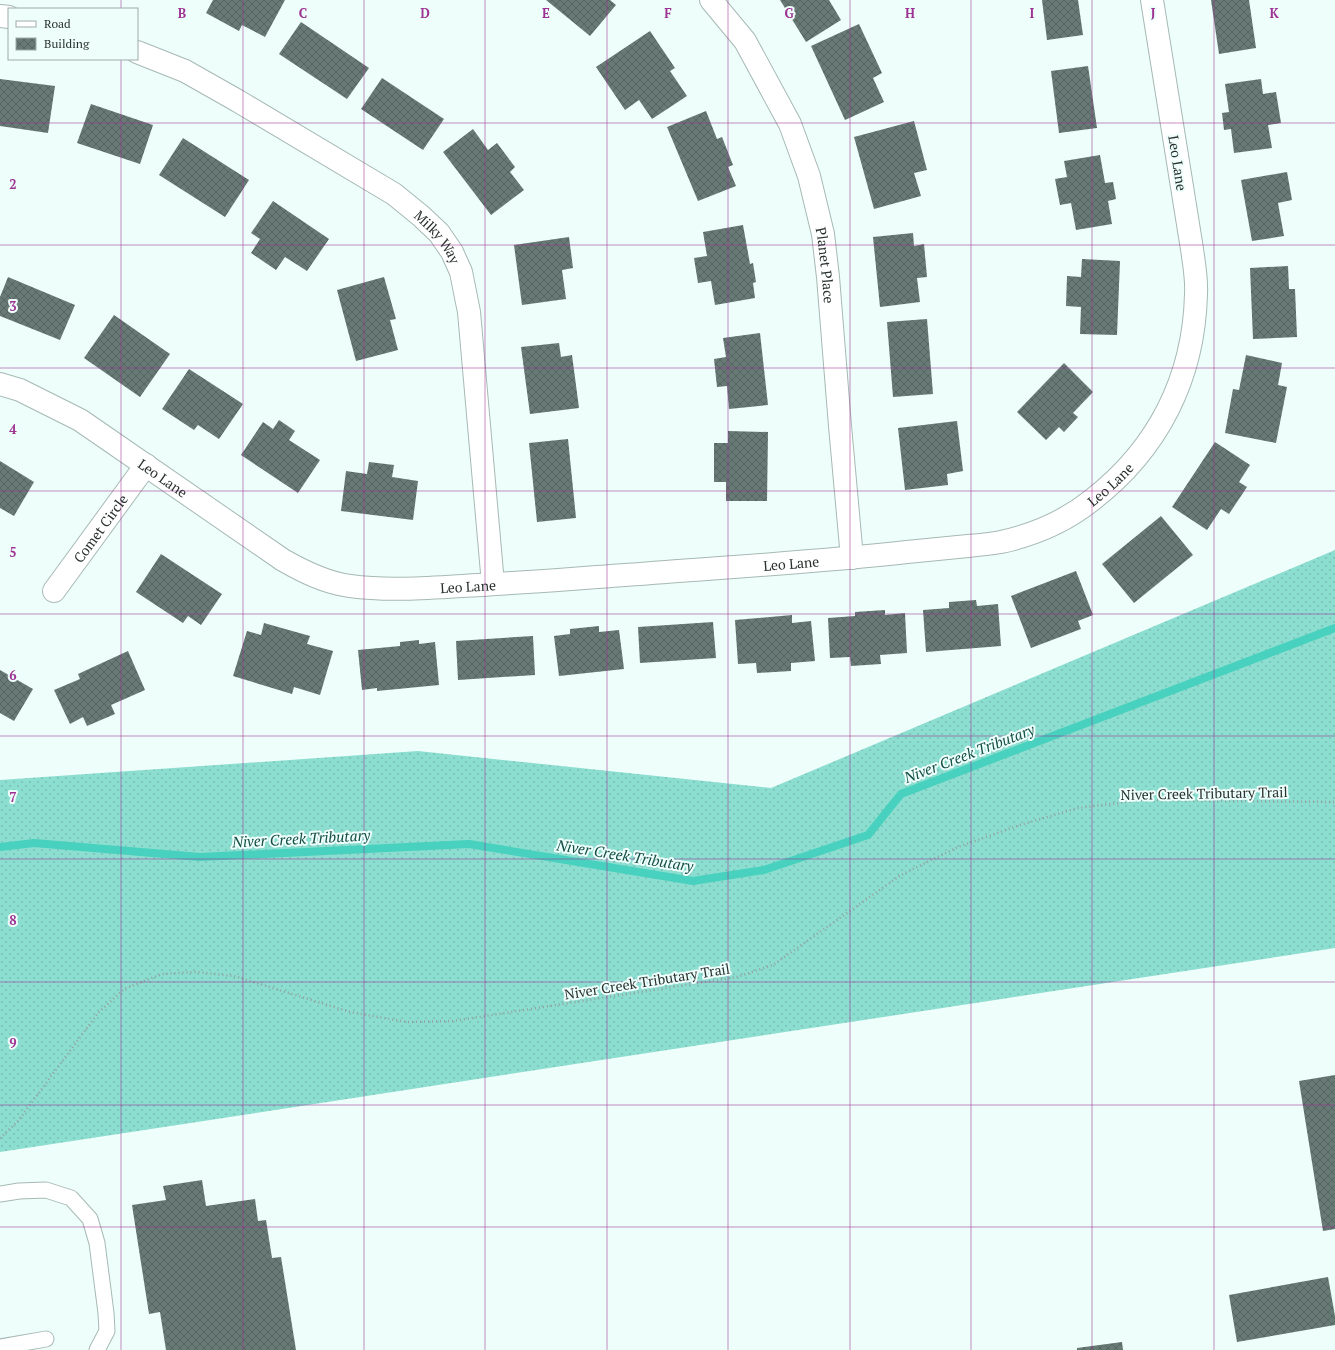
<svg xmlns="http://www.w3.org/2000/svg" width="1335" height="1350" viewBox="0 0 1335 1350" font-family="'PT Serif',serif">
<defs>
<pattern id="grass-dots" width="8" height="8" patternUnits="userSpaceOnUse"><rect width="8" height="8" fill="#8cded0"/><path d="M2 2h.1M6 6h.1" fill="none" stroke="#79bfb3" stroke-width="1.8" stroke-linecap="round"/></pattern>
<pattern id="building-cross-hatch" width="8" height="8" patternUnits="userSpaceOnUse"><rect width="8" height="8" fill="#687a76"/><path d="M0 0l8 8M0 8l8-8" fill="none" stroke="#566561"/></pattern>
</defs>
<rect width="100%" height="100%" fill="#eefefb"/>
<polygon fill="url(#grass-dots)" points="1335,550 1335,948 0,1152 0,780 418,751 771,788"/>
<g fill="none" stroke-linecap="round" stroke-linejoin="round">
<polyline stroke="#47d1be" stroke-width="8" points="0,847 34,843 200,857 469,844 693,881 764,870 868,835 901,794 1335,628"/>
</g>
<g fill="url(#building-cross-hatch)">
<polygon points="213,0 285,0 265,37 242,25 239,31 206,13"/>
<polygon points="546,0 610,0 616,5 590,36"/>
<polygon points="780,0 829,0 841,20 806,42"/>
<polygon points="1042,0 1078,0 1083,35 1047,40"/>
<polygon points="1211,0 1249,0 1256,48 1219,54"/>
<polygon points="301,22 369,68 347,99 279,54"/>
<polygon points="859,24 882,73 873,78 884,102 845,120 811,46"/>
<polygon points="650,31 675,68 670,71 687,96 652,119 639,100 625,110 596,67"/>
<polygon points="1088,66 1097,128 1059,133 1051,71"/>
<polygon points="382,78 444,119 423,150 361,109"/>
<polygon points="0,79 55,86 48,133 0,126"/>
<polygon points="1261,79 1263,94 1276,92 1281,123 1268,125 1272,148 1234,153 1231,129 1224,130 1222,113 1229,112 1225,84"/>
<polygon points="91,104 153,125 140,164 77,143"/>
<polygon points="706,111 717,139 722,137 733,165 728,167 736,186 698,201 667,127"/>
<polygon points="914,121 927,170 914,173 921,196 874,209 854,137"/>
<polygon points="473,129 488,150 497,143 515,167 510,172 524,190 491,215 443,152"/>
<polygon points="183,138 249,180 225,217 159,175"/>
<polygon points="1100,155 1105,183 1113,182 1116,199 1108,201 1112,224 1076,230 1071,203 1060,205 1055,179 1067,177 1064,161"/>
<polygon points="1287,172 1292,200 1278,203 1284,236 1252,241 1241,180"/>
<polygon points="273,201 329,239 307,271 285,257 276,270 251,253 260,239 251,233"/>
<polygon points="743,225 750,264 753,263 756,282 753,283 755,298 715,305 711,281 698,283 694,258 707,256 703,232"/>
<polygon points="913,233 914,246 924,244 927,277 917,278 920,302 880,307 873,237"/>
<polygon points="569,237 573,268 562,270 566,299 522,305 514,245"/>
<polygon points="1082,259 1120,261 1117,335 1080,334 1081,307 1066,306 1067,276 1081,277"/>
<polygon points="1288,266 1289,289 1295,289 1297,337 1253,339 1250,268"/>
<polygon points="8,277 75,305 60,340 0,316 0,297"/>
<polygon points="384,277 396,319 390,320 398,350 356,361 337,290"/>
<polygon points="114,315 170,354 140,397 84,358"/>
<polygon points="927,319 933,394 893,397 887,322"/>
<polygon points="760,333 768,405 729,409 727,386 717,387 714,359 726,357 723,338"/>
<polygon points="559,343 561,357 572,355 579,408 530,414 521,347"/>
<polygon points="1246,355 1282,363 1278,385 1287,387 1276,443 1225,433 1233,389 1239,390"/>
<polygon points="1064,363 1093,392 1073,413 1078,417 1064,432 1059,427 1046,440 1017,412"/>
<polygon points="189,369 243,404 219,439 198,425 194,430 162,409"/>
<polygon points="279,420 295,431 289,440 320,460 298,493 241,455 263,422 273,429"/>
<polygon points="957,421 963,471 947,474 948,485 905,490 898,428"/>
<polygon points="728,431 768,432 767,501 726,501 726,482 714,482 714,443 728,443"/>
<polygon points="568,439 576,518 537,522 529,443"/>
<polygon points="1215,442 1250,465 1239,482 1247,487 1229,514 1221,509 1207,530 1172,507"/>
<polygon points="0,461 34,482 14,516 0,508"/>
<polygon points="369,462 394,465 392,477 418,481 413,520 341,511 346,471 367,474"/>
<polygon points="1161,516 1193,555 1134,603 1102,564"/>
<polygon points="161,554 222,594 201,625 188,616 183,623 136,592"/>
<polygon points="1076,571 1093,615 1078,621 1081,629 1031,648 1011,596"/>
<polygon points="976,600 977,606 998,604 1001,646 926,652 923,610 949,608 949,602"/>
<polygon points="885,610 885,615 905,613 907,653 880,655 881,664 851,666 850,657 830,658 828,618 855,616 855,612"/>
<polygon points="792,615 792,623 811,621 815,661 791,663 791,671 757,673 756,663 738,664 735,620"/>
<polygon points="713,622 716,658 640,663 638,627"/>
<polygon points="264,623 310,636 307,644 333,651 320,695 294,687 292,694 233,676 247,631 261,635"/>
<polygon points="599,626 599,632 619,630 624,669 559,676 554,636 570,634 570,629"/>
<polygon points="533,636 535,675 458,680 456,641"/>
<polygon points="419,640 419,644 435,642 439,685 377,691 377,688 362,690 358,650 400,646 400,642"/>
<polygon points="128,651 145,690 111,705 115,714 87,726 83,717 70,724 54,690 80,679 78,674"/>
<polygon points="0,670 33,689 14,721 0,713"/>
<polygon points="1335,1075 1335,1229 1323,1231 1299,1081"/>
<polygon points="202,1180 206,1206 255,1199 258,1221 266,1220 272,1258 281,1257 296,1350 166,1350 160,1312 149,1314 132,1205 166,1200 163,1186"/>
<polygon points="1328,1277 1335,1316 1335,1325 1237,1342 1229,1295"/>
<polygon points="1122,1342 1123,1350 1077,1350 1077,1348"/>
</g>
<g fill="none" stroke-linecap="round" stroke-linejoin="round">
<g stroke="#a6b9b5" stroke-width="17">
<g id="lane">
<polyline points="0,1194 19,1191 46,1190 71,1198 90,1219 97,1243 106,1313 107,1331 97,1350"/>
<polyline points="0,1347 46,1339"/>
</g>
</g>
<g stroke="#a6b9b5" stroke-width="24">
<g id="street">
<path id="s1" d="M 711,0 L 745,41 L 790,124 L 809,176 L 823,234 L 828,277 L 840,426 L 852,558"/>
<polyline points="0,16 9,17"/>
<path id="s2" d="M 137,52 L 185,71 L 238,101 L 394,194 L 421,216 L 439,233 L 452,252 L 461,272 L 469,312 L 493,584"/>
<path id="s3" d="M 0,384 L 20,390 L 80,420 L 283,560 C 304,572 326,583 350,586 C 387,591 425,588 462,586 C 521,583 580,578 640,574 C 729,567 818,562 907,552 C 927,550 948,548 968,546 C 979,545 990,544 1001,542 C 1033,535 1066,521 1092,500 C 1158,449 1194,378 1196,294 C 1197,279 1194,264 1192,249 L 1152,0"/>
<path id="s4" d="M 54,591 L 146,465"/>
</g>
</g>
<polyline stroke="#95a19e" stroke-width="2.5" stroke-dasharray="1 3" stroke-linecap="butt" points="0,1138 18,1121 98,1013 124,989 162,974 196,972 234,976 350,1012 407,1022 453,1021 737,977 773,965 901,875 958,847 1020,825 1078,808 1143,800 1335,802"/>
<use href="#lane" stroke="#fff" stroke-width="15"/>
<use href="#street" stroke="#fff" stroke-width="22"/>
</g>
<path fill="none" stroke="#9e3293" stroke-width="1" stroke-opacity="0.55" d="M 121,0 L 121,9M 243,0 L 243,1350M 364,0 L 364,1350M 485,0 L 485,1350M 607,0 L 607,1350M 728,0 L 728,1350M 850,0 L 850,1350M 971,0 L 971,1350M 1092,0 L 1092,1350M 1214,0 L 1214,1350M 121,59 L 121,1350M 0,123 L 1335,123M 0,245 L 1335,245M 0,368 L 1335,368M 0,491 L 1335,491M 0,614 L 1335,614M 0,736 L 1335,736M 0,859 L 1335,859M 0,982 L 1335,982M 0,1105 L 1335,1105M 0,1227 L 1335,1227"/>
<g text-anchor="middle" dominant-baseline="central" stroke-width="4" stroke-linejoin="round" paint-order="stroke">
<g font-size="14" fill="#29312f" stroke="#eefefb">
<text transform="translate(1178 163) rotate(81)">Leo Lane</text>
<text stroke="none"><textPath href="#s2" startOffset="356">Milky Way</textPath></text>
<text stroke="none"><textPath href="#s1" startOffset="294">Planet Place</textPath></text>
<text stroke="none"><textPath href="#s3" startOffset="189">Leo Lane</textPath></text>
<text stroke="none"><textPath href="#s3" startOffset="1185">Leo Lane</textPath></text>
<text stroke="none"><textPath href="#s4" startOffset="78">Comet Circle</textPath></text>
<text stroke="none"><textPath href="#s3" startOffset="849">Leo Lane</textPath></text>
<text stroke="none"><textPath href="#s3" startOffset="525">Leo Lane</textPath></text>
<text transform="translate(1204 793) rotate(-1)">Niver Creek Tributary Trail</text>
<text transform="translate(647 981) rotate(-9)">Niver Creek Tributary Trail</text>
</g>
<g font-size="15" font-style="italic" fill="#144e46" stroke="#eefefb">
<text transform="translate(969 753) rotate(-21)">Niver Creek Tributary</text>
<text transform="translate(301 838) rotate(-3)">Niver Creek Tributary</text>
<text transform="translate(625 855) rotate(9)">Niver Creek Tributary</text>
</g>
</g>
<g font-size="13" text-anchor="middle" font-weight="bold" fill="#9e3293" stroke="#eefefb" stroke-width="4" stroke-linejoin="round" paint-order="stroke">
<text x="182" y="18">B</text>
<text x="303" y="18">C</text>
<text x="425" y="18">D</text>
<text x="546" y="18">E</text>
<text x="668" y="18">F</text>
<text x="789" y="18">G</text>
<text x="910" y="18">H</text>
<text x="1032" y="18">I</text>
<text x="1153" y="18">J</text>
<text x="1274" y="18">K</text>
<text x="13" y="189">2</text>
<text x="13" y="311">3</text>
<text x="13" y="434">4</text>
<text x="13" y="557">5</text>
<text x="13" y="680">6</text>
<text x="13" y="802">7</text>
<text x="13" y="925">8</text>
<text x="13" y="1048">9</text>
</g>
<rect x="8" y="8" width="130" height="52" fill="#eefefb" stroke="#9faca9"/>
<rect x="16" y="21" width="20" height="6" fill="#ffffff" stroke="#9faca9"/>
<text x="44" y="28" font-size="12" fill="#29312f">Road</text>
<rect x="16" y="38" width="20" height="12" fill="url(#building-cross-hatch)" stroke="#9faca9"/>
<text x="44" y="48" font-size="12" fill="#29312f">Building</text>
</svg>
